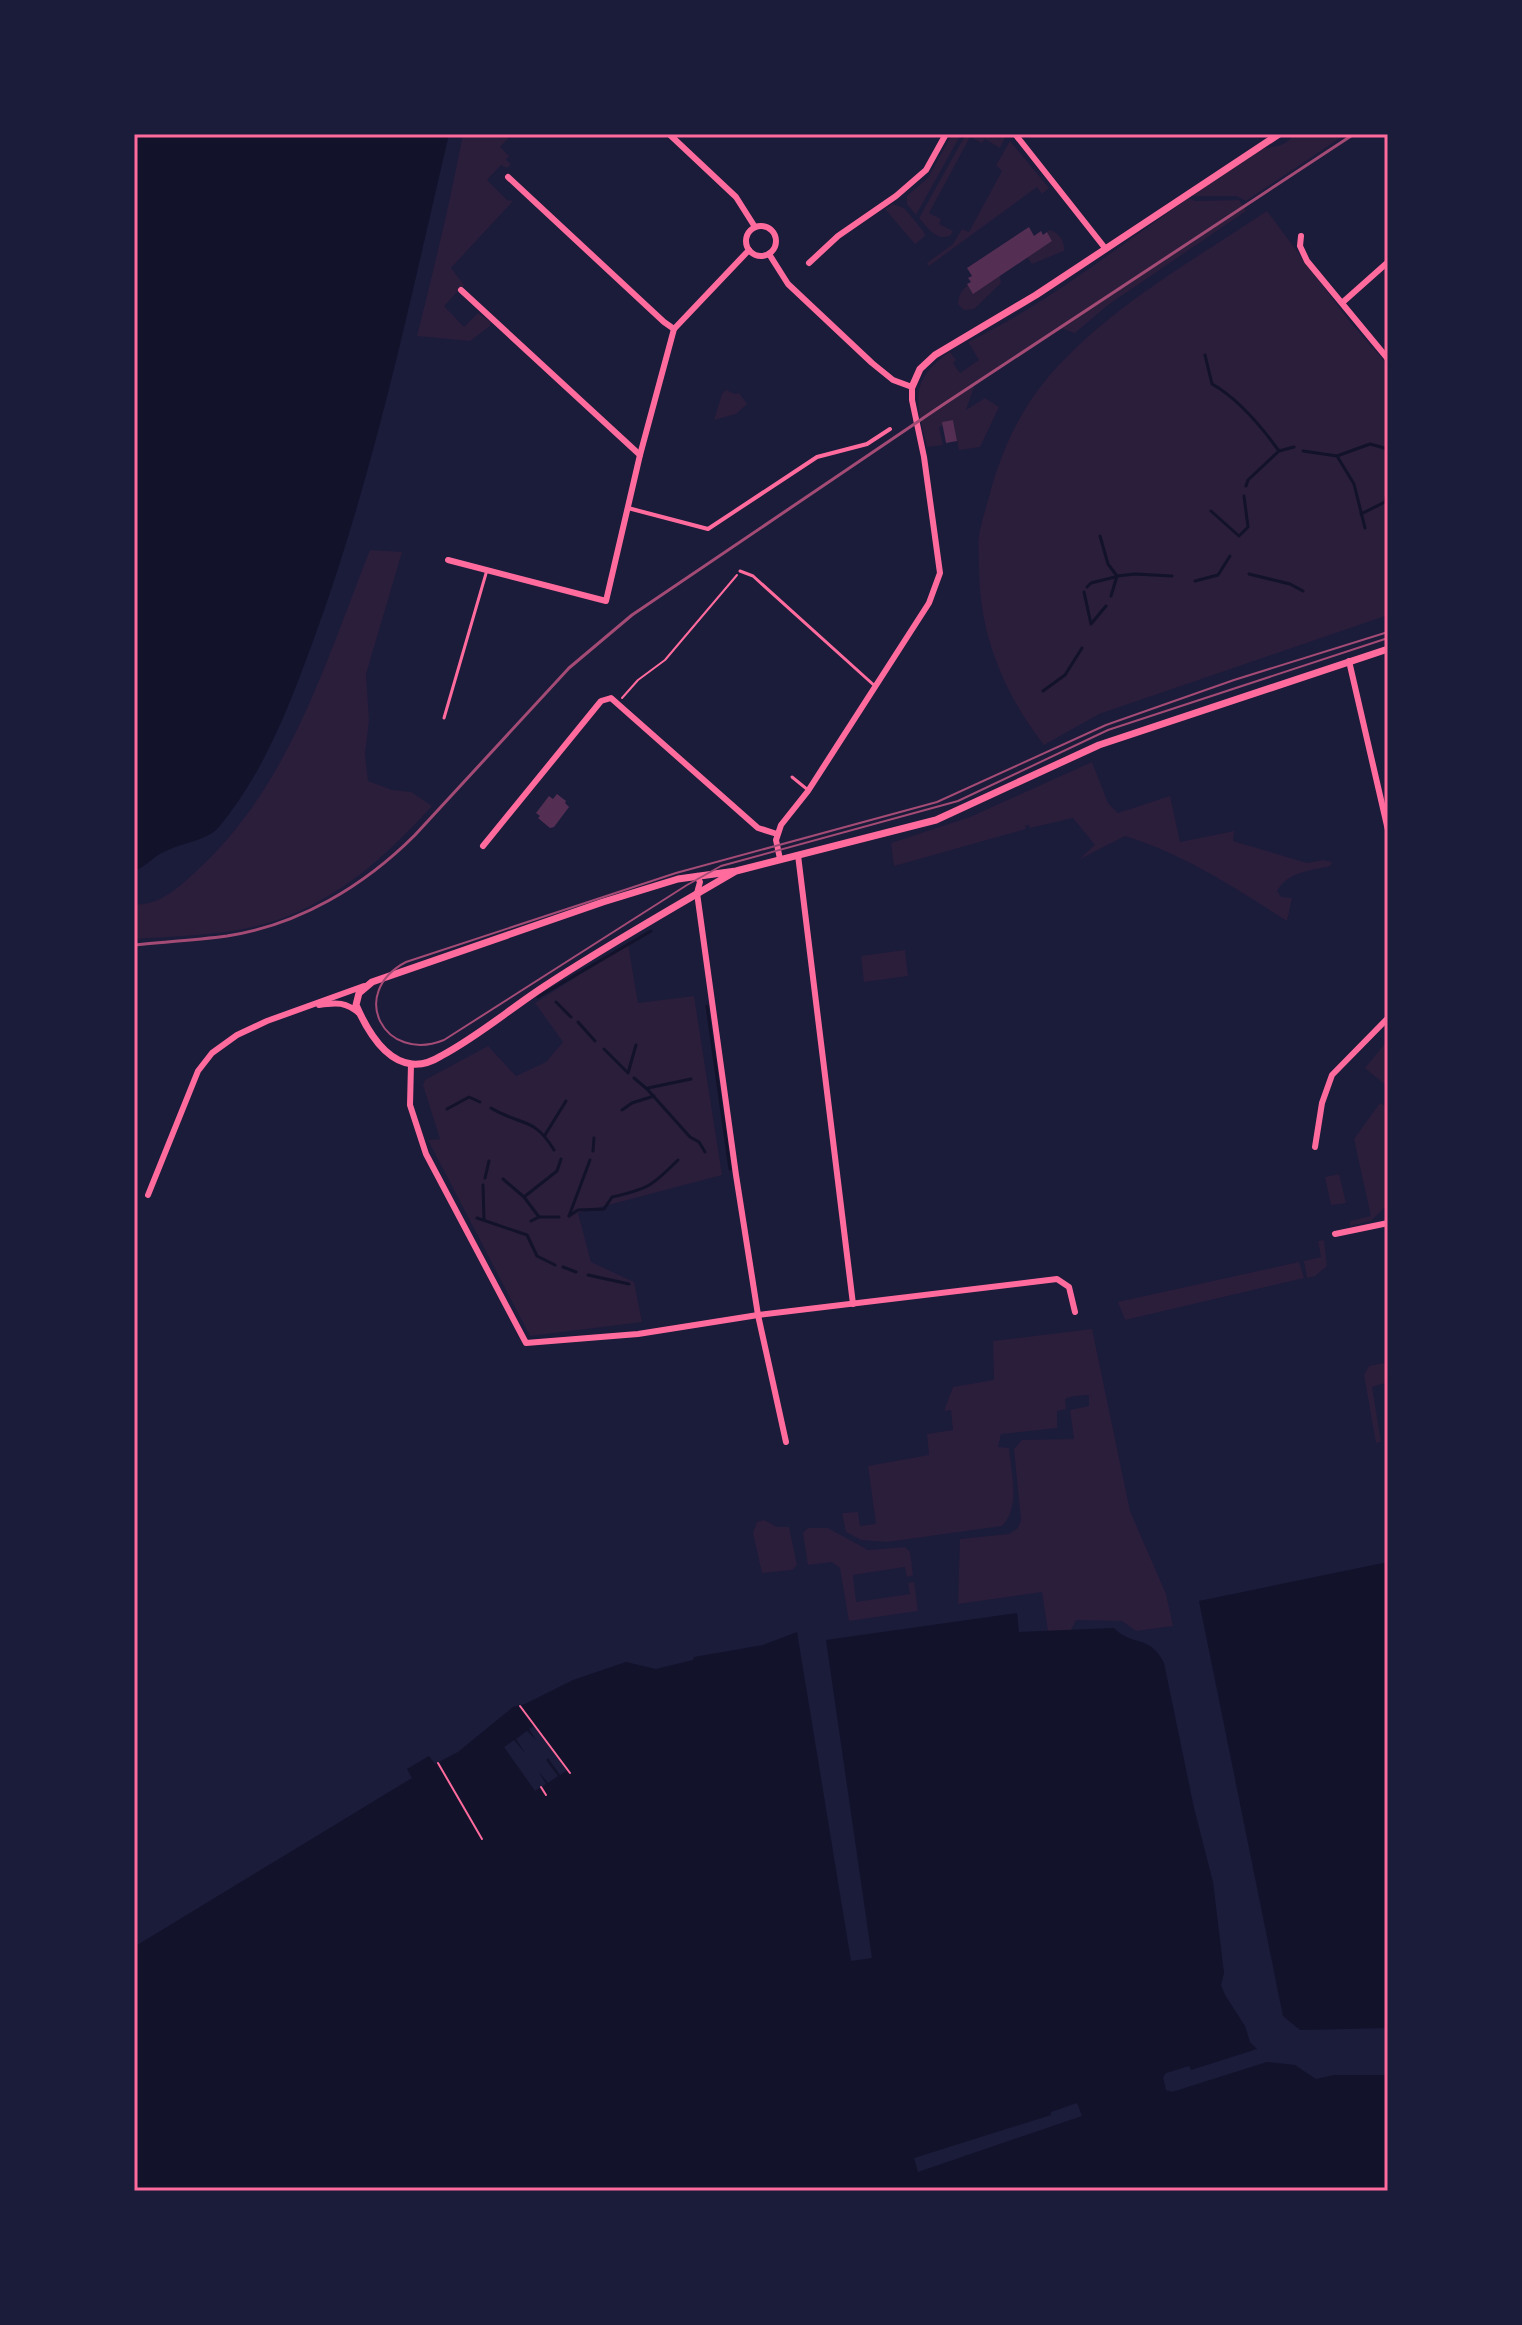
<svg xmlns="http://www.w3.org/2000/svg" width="1522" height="2325" viewBox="0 0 1522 2325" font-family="'Source Serif 4',serif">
<rect width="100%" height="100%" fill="#1b1b3a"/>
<g fill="#2a1e3b">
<path d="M 463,134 L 512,134 L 500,147 L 509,156 L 506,160 L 511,164 L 507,168 L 501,165 L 487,180 L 507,200 L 513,201 L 451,268 L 464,285 L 444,306 L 464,327 L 478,313 L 491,322 L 490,326 L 470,341 L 417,336 C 434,269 450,202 463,134 Z"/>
<polygon points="952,134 961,134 916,215 907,204 907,196 928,178"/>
<path d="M 966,134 L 1006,135 L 1000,148 L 985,139 L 982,143 L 970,137 L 929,213 L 941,219 L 939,224 L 953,231 L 950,236 C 936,241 928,228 919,218 Z"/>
<path d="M 1294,134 L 1346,134 L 1246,201 L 1236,196 L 1193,196 C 1199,189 1252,152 1262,149 C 1274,146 1285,148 1294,134 Z"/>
<polygon points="1010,141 1049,188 1042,194 1037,187 929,266 927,263 953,244 962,229 969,232 1002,171 996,165"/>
<path d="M 1189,198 L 1195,201 L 1239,200 L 1246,211 L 1108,305 L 1075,333 L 1060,328 L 975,384 L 966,410 L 985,398 L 999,407 L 980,447 L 959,450 L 953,420 L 943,422 L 943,426 L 939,427 L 943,445 L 927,447 C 917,403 907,381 950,352 L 956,360 L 953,363 L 960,373 L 979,360 L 968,342 C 1047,304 1117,247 1189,198 Z"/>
<polygon points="893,204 904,208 924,232 925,236 915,244 885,209"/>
<path d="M 1267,211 L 1350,322 L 1388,365 L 1388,615 L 1099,714 L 1044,745 C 1003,692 979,633 979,566 C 979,554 977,541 980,530 C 983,516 988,502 991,489 C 1003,447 1021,409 1049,376 C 1109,307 1192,261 1267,211 Z"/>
<path d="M 1050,230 C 1059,233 1065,241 1064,251 L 1032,264 L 1027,257 L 1052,241 L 1047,232 Z"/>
<path d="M 1000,276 L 1001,283 L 974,309 L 964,310 L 958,304 C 959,281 981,281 1000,276 Z"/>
<polygon points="726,390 735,394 739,393 747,404 736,414 714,420 722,394"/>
<path d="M 370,550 L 402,552 L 366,674 L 369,720 L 365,754 L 368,781 L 392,790 L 411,792 L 432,806 C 383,860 329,908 257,926 C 217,936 174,936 134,939 L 134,904 C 156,907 177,889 192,875 C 288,790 324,666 370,550 Z"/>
<path d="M 1092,762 L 1108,803 L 1118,813 L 1170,796 L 1180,842 L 1234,831 L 1233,841 L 1307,863 L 1323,860 L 1332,862 L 1330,866 C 1310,871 1287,872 1277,891 L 1281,897 L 1292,898 L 1287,921 C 1235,888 1184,854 1125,836 L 1078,860 L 1095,845 L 1073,818 L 1030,828 L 1029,825 L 1025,826 L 1026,829 L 894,866 L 891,843 L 970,817 Z"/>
<polygon points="628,944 638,1003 694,996 722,1175 578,1213 591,1262 634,1282 642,1322 530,1336 428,1140 440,1139 423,1085 425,1080 488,1046 516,1076 546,1062 563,1042 535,1003"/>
<polygon points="905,950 908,976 864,982 861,956"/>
<polygon points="1388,1040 1388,1087 1365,1068"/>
<polygon points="1380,1103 1388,1108 1388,1204 1371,1221 1350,1226 1350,1221 1371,1216 1354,1139"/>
<polygon points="1339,1174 1346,1203 1331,1205 1325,1177"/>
<polygon points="1324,1240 1327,1266 1315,1276 1307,1278 1304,1261 1321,1257 1318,1241"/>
<polygon points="1299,1262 1304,1278 1125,1320 1118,1302"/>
<path d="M 1092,1329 L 1130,1511 L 1166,1594 L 1173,1626 L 1136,1631 L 1122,1621 L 1076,1620 L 1071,1630 L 1048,1631 L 1042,1592 L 958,1604 L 960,1539 L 1009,1534 L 1018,1528 L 1021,1520 L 1014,1449 L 1022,1440 L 1074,1439 L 1070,1410 L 1089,1406 L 1089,1395 L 1073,1396 L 1065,1399 L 1066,1409 L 1057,1411 L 1057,1428 L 1001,1434 L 998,1447 L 1009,1448 C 1011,1472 1021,1507 1002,1526 L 887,1542 L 861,1540 L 846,1532 L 842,1513 L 858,1512 L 860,1526 L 876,1524 L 868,1466 L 929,1455 L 927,1434 L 953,1430 L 951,1410 L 944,1411 L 953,1387 L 994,1380 L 993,1341 Z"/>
<polygon points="1388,1362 1388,1382 1372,1387 1381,1442 1376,1443 1364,1375 1369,1366"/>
<polygon points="764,1520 777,1527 789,1527 797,1565 792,1570 762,1573 753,1533 757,1522"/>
<polygon points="808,1528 828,1528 868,1550 905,1547 910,1552 913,1575 907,1577 905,1567 853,1575 856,1602 910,1594 908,1583 914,1582 918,1611 849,1621 840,1568 832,1562 808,1565 803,1533"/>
</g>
<g fill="#12122b" fill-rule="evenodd">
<path d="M 134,134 L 449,134 C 409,305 373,479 312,644 C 288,709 263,774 219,827 C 207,841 180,843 164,852 C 152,857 146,867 134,871 Z"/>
<polygon points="1388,1562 1388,2028 1300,2030 1283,2016 1199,1601"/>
<path d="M 1017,1613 L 1019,1632 L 1114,1628 C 1132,1647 1150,1634 1164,1663 L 1194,1808 L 1213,1882 L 1224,1973 L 1221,1985 L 1225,1995 L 1245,2026 L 1250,2042 L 1257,2049 L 1191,2070 L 1189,2066 L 1166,2073 L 1163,2077 L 1166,2090 L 1172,2092 L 1267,2062 L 1295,2065 L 1316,2079 L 1334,2075 L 1388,2075 L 1388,2191 L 134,2191 L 134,1947 L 412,1778 L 407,1769 L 429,1756 L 435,1764 L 458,1752 L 513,1707 L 525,1704 L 573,1680 L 626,1662 L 656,1669 L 693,1660 L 694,1657 L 763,1645 L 797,1632 L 851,1961 L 872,1958 L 826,1640 ZM 1077,2103 L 1082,2116 L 918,2172 L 914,2158 L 1051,2115 L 1051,2112 Z"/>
</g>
<polygon fill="#1b1b3a" points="535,1725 568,1770 560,1775 548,1758 546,1760 558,1776 548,1783 539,1772 546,1784 535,1791 504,1747 514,1740 525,1753 516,1739 527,1731 536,1740 529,1729"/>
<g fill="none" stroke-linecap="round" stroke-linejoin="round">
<g stroke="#12122b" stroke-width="3">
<path d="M 1205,355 L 1212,384 C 1239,399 1261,426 1279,451"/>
<polyline points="1303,451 1337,456 1370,444 1388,449"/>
<polyline points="1337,456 1354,484 1365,528"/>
<polyline points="1246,486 1248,480 1279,451 1294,447"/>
<polyline points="1211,511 1239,536 1248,527 1244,496"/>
<polyline points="1361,514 1385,502 1386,497"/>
<polyline points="1100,536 1108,564 1117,576"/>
<polyline points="1249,574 1290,584 1303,591"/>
<polyline points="1195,581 1218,575 1230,556"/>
<polyline points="1087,587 1091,583 1115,577"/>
<polyline points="1084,592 1091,624 1106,606"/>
<polyline points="1111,596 1117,576 1135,574 1172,576"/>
<polyline points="1043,691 1065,675 1082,648"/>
<polyline points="538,997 651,931"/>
<polyline points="556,1002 571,1017"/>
<polyline points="707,1006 730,1169"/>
<polyline points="578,1022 595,1041"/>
<polyline points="604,1049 628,1073 636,1045"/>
<polyline points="634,1078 647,1089 690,1137 699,1142 705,1152"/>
<polyline points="648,1088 691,1079"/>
<path d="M 491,1108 C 520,1126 534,1116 554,1150"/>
<polyline points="447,1109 469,1097 480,1102"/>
<polyline points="622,1110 632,1103 654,1096"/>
<polyline points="545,1135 566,1101"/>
<polyline points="593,1151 594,1138"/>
<polyline points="485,1178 489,1161"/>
<polyline points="503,1179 524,1197 539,1217"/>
<polyline points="483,1185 484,1220"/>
<polyline points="524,1197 557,1171 561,1159"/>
<path d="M 569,1216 L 578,1210 L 604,1209 L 612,1197 C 648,1189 652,1186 678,1160"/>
<polyline points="569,1216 590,1160"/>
<polyline points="477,1218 527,1235 537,1256 555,1265"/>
<polyline points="531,1221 539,1217 559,1217"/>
<polyline points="563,1267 576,1272"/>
<polyline points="588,1275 629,1284"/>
</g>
</g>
<g fill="#542f53">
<polygon points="1029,227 1034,236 1041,231 1043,235 1047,232 1052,241 973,294 967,284 971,282 968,278 972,276 967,268"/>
<polygon points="953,420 957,441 946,443 942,422"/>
<polygon points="557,794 566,801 565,803 569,807 554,827 550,828 538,818 540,816 536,813 549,796 553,799"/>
</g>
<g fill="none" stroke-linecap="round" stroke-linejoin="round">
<g stroke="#ff6b9d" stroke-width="2">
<polyline points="622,698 638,680 665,660 737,575"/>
<polyline points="520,1706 570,1773"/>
<polyline points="438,1763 482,1839"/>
<polyline points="541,1787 546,1795"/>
</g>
<g stroke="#ff6b9d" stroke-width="3">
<polyline points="740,571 753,576 876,687"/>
<polyline points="444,718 487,570"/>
<polyline points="792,777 808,790"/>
</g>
<polyline stroke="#ff6b9d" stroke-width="4" points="628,508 708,529 817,457 867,444 890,429"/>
<g stroke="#ff6b9d" stroke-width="6">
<polyline points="669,134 736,197 755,227"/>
<polyline points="1015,134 1105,248"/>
<polyline points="508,177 664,322 674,329"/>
<circle cx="761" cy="241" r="15"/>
<polyline points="1301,236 1300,246 1307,261 1388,359"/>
<polyline points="769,254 788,284 872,363 893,380 912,387 912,400 924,457 940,573 929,603 808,791 781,825 776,840 780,859"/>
<polyline points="809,263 838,236 896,196 926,170 946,134"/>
<polyline points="461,290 640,455"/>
<polyline points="1343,302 1388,262"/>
<polyline points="448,560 606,601 640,455 674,329 749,250"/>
<polyline points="1349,661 1388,830"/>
<polyline points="483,846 601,701 611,698 758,828 777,834"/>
<polyline points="798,855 853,1304"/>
<polyline points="697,876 700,882 697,893 736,1175 758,1315 786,1442"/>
<path d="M 319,1005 C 337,1002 346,1002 360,1014"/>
<polyline points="411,1064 410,1105 426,1154 526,1343 638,1334 758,1315 1057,1279 1069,1287 1075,1312"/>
<polyline points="1315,1147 1322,1103 1332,1075 1388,1018"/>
<polyline points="148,1195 198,1071 212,1053 237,1035 267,1021 364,986"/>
<polyline points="1335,1234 1388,1223"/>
</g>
<g stroke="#ff6b9d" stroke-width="7">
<polyline points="912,387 920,369 935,355 1036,295 1279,134"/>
<path d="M 736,871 C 673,908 609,944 548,984 C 512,1007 479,1036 441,1056 C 433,1061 422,1065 412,1064 C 384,1061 366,1028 356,1005 L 359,993 L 372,982 L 603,902 L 678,879 L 736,871 L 936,820 L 1099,745 L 1388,649"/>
</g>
<path stroke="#a44b75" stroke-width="2" d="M 1388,632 L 1234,680 L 1106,725 L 937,802 L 676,873 L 406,962 C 347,993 384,1064 444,1040 L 687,885 L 721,866 L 958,801 L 1108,730 L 1388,638"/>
<path stroke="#a44b75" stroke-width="3" d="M 134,945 C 165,942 196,940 227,936 C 299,925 364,886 415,835 L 569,668 L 632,615 L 944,404 L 1354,134"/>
</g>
<rect width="1522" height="2325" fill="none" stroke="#1b1b3a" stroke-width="272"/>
<rect x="136" y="136" width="1250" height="2053" fill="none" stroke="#ff6b9d" stroke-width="3"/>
</svg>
